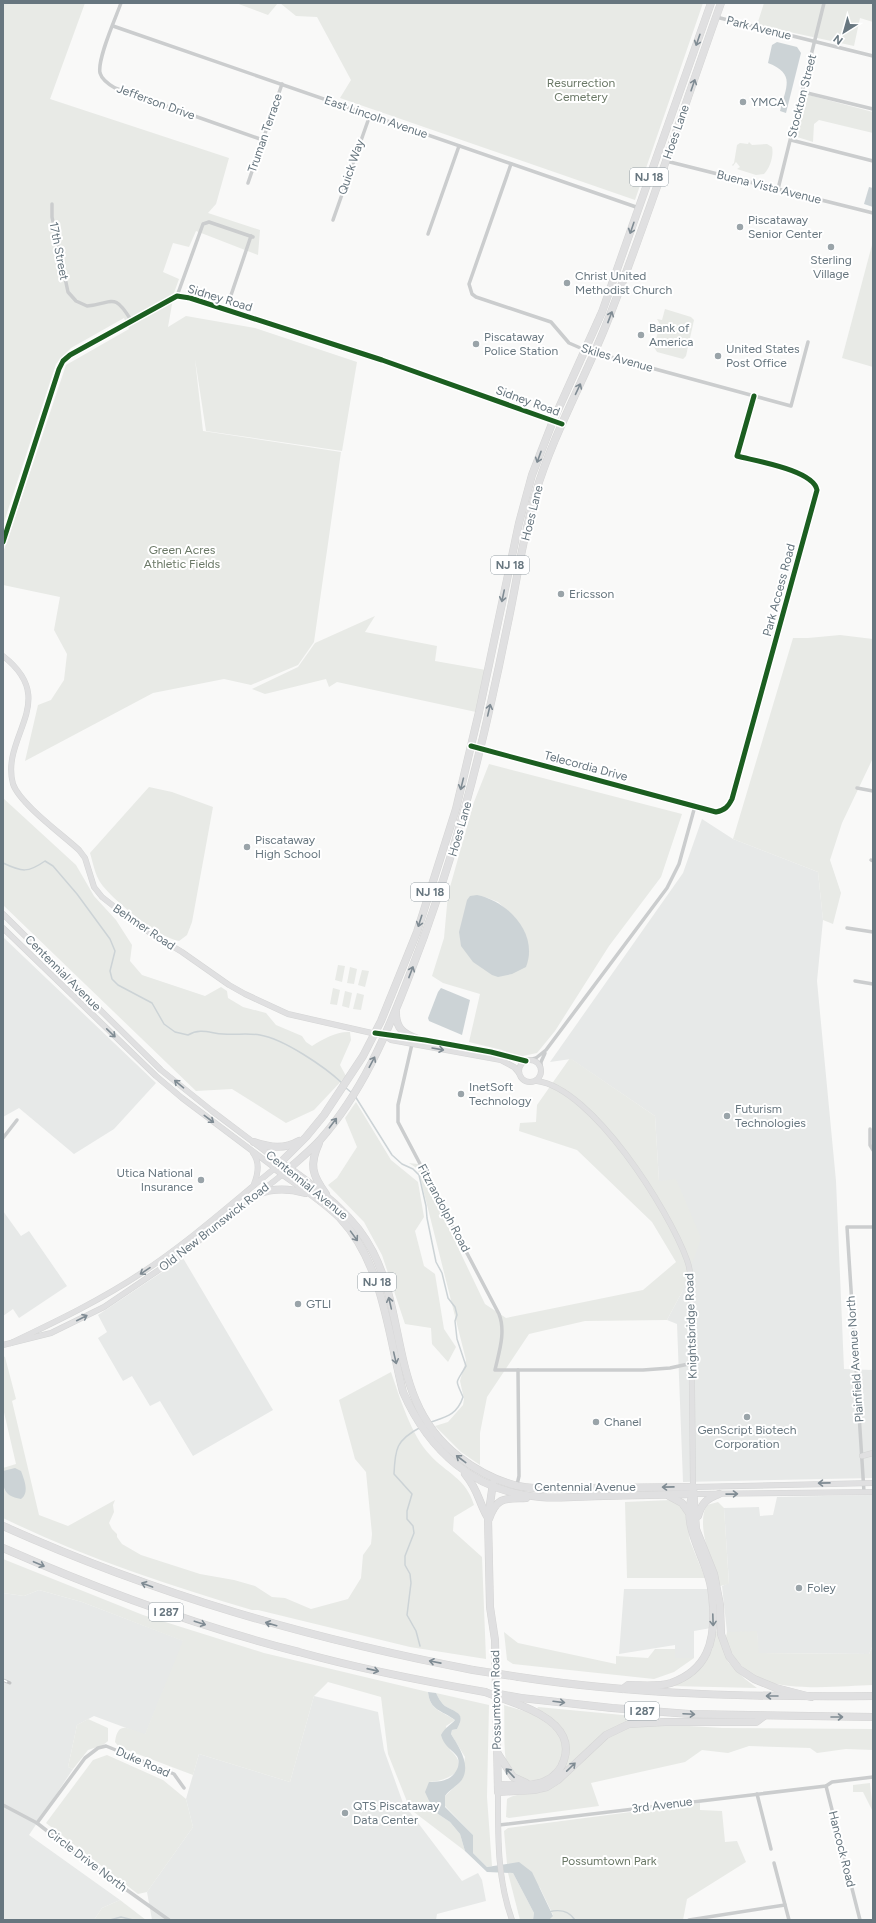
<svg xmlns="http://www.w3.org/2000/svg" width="876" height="1923" viewBox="0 0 876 1923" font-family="Figtree,sans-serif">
<rect width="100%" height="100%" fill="#f9f9f8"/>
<g fill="#e7e9e8">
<polygon points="702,819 733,839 818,872 823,920 817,981 836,1181 844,1369 873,1370 873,1478 683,1482 677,1324 667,1320 683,1290 659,1181 655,1116 571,1059 550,1062 683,873"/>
<polygon points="3,937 156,1083 114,1129 74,1154 19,1108 3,1117"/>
<polygon points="3,1211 21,1236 29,1231 67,1286 19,1318 13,1309 3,1316"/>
<polygon points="183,1258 273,1410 193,1456 160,1401 150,1406 132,1376 123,1381 98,1338 107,1332 98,1315"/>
<polygon points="873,1495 873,1645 869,1654 758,1653 757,1632 727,1632 722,1586 729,1583 724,1508 759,1507 760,1516 773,1515 777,1497"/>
<polygon points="624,1589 708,1589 711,1628 694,1631 694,1658 675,1658 675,1645 619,1654"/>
<polygon points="39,1590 82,1602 184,1641 145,1735 94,1716 77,1725 68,1767 73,1769 29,1835 120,1900 102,1908 94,1920 3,1920 3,1593 24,1596"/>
<polygon points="314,1696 378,1712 384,1750 403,1803 462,1881 478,1873 482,1880 486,1901 437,1914 436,1920 152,1920 147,1892 193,1827 186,1799 199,1754 290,1782"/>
</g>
<g fill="#e8eae6" fill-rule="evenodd">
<polygon points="3,3 85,3 50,99 229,158 216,204 208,213 260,230 258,255 196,231 189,247 173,243 163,272 179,279 174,293 168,327 186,316 255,328 357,362 342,451 206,431 195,359 203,431 341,452 314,642 298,665 251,685 224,679 153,693 25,761 38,705 51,700 64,680 67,654 54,630 60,597 3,585 3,553 66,365 129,329 124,318 71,348 56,364 3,525"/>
<polygon points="236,3 278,3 268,15"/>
<polygon points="280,3 703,3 635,200 340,98 351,80 317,17 296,16"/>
<polygon points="764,3 873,3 873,22 860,18 854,46 757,25"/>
<polygon points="805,94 873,112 873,133 819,120 814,124 813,142 794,136"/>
<path d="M 749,142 L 752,145 L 767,144 L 772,147 C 774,155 770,168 764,174 L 756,175 L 737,169 L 740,167 L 736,162 L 733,166 L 732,165 L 734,163 L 737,145 L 740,143 L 748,144 Z"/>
<polygon points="873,241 873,367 842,358"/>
<polygon points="665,309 691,317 694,320 686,356 683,359 657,352 654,347 660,324 657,319 662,320"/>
<polygon points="375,616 365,632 437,646 435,661 486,670 476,712 337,682 329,687 326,679 265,694 252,689 298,667 315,643"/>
<polygon points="840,635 873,639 873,758 842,823 830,860 841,893 833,924 823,920 818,872 733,839 793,638 808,638"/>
<path d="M 489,764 L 682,814 L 661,877 L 609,946 L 555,1031 L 537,1053 L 518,1057 L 502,1050 L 469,1042 L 480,994 L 443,983 L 432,976 L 444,938 L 448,894 L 474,802 ZM 485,897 L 498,902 L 516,919 Z"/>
<path d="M 149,787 L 172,792 L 213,807 L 192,922 L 187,935 L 179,941 C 159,938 111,899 100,882 C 95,874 93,863 90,853 Z"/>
<path d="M 3,798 L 76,865 L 94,896 L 116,920 L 132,945 L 130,961 L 142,975 L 205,996 L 221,987 L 227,991 L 228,998 L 243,1007 L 266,1013 L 276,1025 L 302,1036 L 306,1042 L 312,1046 C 323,1039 337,1031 350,1032 L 351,1040 L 340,1065 L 346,1076 L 314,1110 L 286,1123 L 232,1089 L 196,1091 L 3,905 Z"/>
<polygon points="338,965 345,966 342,982 335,980"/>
<polygon points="350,967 357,969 354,984 347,983"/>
<polygon points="362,970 369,971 365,987 358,985"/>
<polygon points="333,988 340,990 337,1005 330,1004"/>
<polygon points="345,991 352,993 349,1008 342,1006"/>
<polygon points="357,993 364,995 361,1010 353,1009"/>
<polygon points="570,1058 655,1116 659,1181 676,1179 701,1238 683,1290 667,1320 585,1321 529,1334 487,1397 480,1433 480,1465 461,1452 435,1426 448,1422 463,1405 464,1399 460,1381 466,1360 418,1169 409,1163 418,1164 485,1304 506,1318 643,1290 676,1262 652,1222 577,1150 519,1131 520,1123 536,1122 537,1105"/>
<polygon points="356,1102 391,1160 418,1182 424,1217 415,1231 424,1266 435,1274 444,1329 456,1347 448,1362 432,1344 431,1328 405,1324 382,1255 364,1222 328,1185 337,1178 357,1147 345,1118"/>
<path d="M 3,1356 L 5,1357 L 16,1399 L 12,1401 L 39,1515 L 68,1526 L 115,1500 L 113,1505 L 114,1512 L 109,1523 L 112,1529 L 117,1534 L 117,1537 L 122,1544 L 141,1555 L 200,1574 L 234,1580 L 255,1586 L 272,1597 L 285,1598 L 311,1609 L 348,1599 L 361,1578 L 363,1555 L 371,1544 L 372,1534 L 366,1472 L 355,1459 L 339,1400 L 391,1372 C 400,1398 411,1435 430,1455 C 446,1473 466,1478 474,1505 L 454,1517 L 453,1531 L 482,1557 L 486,1659 L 410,1647 L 258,1610 L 252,1610 C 167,1585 83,1557 3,1518 L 3,1468 L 16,1464 L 3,1408 Z"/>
<polygon points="671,1500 681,1505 685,1511 690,1541 705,1578 627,1578 625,1502"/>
<path d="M 718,1502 L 724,1508 L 729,1584 L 720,1586 C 713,1565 695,1525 707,1505 Z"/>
<path d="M 3,1559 L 143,1615 L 264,1653 L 428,1692 C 430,1711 442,1711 455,1720 L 446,1726 L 450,1750 C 472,1769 449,1781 429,1782 L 438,1814 L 450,1822 L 460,1834 L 465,1851 L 410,1809 L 388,1754 L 381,1697 L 328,1682 L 314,1696 L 290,1782 L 199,1754 L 193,1775 L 119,1747 L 115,1742 C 118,1719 130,1730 145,1734 L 183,1641 L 82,1602 L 39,1590 L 24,1596 L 3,1593 Z"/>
<path d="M 716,1630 L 728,1662 L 745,1679 L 757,1688 L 671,1686 C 692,1679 703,1668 713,1648 L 711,1648 Z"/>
<path d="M 757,1631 L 759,1653 L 869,1654 L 873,1645 L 873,1685 C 840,1686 773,1694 747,1671 C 738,1663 731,1652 725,1642 L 727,1632 Z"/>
<polygon points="504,1632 518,1643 616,1664 616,1656 648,1658 655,1649 675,1649 675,1658 694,1658 674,1672 654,1679 513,1664 507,1660"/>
<path d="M 436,1693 L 489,1705 L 487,1797 L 492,1866 L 487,1867 L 473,1853 L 473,1835 L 445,1806 L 445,1796 L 461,1781 L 465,1757 L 451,1734 L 452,1730 L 457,1729 C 466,1713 456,1713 445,1706 C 441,1703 438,1697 436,1693 Z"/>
<path d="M 504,1705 C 518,1710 535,1713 547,1721 C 591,1751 532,1810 507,1763 C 503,1755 505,1716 504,1705 Z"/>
<polygon points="538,1707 665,1719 626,1723 565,1770 563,1769 567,1741 537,1709"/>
<polygon points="88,1719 108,1728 108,1741 103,1745 88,1750 73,1769 68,1767 77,1725"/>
<path d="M 657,1724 L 722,1728 L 873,1729 L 873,1750 L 846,1749 L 817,1753 L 810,1748 L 749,1746 L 728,1753 L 702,1750 L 685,1762 L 591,1783 L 599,1806 L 509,1818 L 506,1817 L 507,1799 C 519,1791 533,1796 545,1791 C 575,1777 592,1740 624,1729 C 634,1725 647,1726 657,1724 Z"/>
<polygon points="107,1755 163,1780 186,1799 193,1827 147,1892 138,1894 46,1823 93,1760"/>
<polygon points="870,1783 873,1812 863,1792 853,1792 853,1785"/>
<polygon points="700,1803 700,1810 722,1811 725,1842 737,1841 746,1862 687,1899 683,1920 549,1920 553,1915 540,1888 519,1863 507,1864 504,1831 508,1828"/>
<polygon points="508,1873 513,1873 534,1913 533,1920 520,1920"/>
<polygon points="120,1900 146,1920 94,1920 102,1908"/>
</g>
<g fill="#ccd3d6">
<path d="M 777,42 L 797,47 L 801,53 L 786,113 L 780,111 C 786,87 796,74 768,63 L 772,45 Z"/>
<polygon points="869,187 873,188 873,207 864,204"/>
<path d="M 477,895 C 508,901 539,934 526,967 L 512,974 L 498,977 L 492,975 L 473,962 L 461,946 L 459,932 L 467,900 L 470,896 Z"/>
<polygon points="441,988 470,1000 462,1035 429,1021 428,1018 438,992"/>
<path d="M 15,1468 L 21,1471 C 24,1479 30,1493 21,1499 C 2,1496 3,1486 3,1471 Z"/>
<path d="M 428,1692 L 436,1693 C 438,1697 441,1703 445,1706 C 457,1713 466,1713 457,1729 L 452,1730 L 451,1734 C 459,1747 472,1766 461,1781 C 457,1786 449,1790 445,1796 L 445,1807 L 473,1835 L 473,1853 L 487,1867 L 519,1862 L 532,1872 L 553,1916 L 549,1920 L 533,1920 L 534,1913 L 513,1873 L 487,1872 L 465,1851 L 460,1834 L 450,1822 L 438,1814 L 431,1805 L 425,1792 L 429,1782 C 442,1782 453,1780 458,1767 C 459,1763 459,1758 456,1755 C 450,1748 444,1746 441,1735 C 446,1726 450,1726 455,1720 C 442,1710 430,1711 428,1692 Z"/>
</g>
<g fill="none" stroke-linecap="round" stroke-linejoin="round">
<g stroke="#ccd3d6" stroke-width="1.5">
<path d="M 3,863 C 22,872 28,873 45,861 L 53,866 L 77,894 L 110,939 L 115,951 L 110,971 L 112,979 L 118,985 L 152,1003 L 164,1024 L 175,1032 L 188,1035 C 200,1028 210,1033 223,1034 C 236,1035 248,1033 260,1035 C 284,1039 325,1067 342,1083"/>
<polyline points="346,1088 352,1093"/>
<path d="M 355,1096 L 392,1155 L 402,1164 L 413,1169 L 419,1175 L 426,1206 L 427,1218 L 436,1262 L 442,1273 L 448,1298 L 455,1307 L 457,1315 L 455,1321 L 457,1339 L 466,1366 C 455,1385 455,1378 463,1397 C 457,1415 446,1417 431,1422"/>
<path d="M 420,1646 L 416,1631 L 407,1615 L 411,1583 L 410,1574 L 405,1565 L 405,1556 L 414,1533 L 413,1526 L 407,1519 L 407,1511 L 412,1494 L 394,1474 C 395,1449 396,1440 421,1427"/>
<path d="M 549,1912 C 559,1909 569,1911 575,1920"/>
<polyline points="110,1920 121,1917 133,1920"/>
</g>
<g stroke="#d5d6d6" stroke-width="6">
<g id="secondary">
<polyline points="3,542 59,369 63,361 70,355 177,296 190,298 382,360 562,424"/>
<path d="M 3,656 C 61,701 0,736 13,784 C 20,804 63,835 79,850 L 85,858 L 94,887 L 102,897 L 139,926 L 182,952 L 229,985 L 245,994 L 288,1014 L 385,1036 L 394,1035 L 425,1040 L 491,1052 L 526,1061"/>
<polyline points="3,914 161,1070 212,1111 281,1163"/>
<path d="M 3,928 L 156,1076 L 182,1098 L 275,1168 C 232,1203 190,1241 143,1272 C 101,1300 57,1321 11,1343"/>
<polyline points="385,1036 391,1040 501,1060 514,1067 519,1073"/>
<circle cx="530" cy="1071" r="11"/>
<path d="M 537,1081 C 592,1088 669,1210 687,1260 C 690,1268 691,1277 691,1287 L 693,1487 L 873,1483"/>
<path d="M 253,1153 C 260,1162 258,1174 254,1184"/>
<polyline points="3,1345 51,1333 104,1307 181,1255 283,1174"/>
<polyline points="862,1456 873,1453"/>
<polyline points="693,1494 873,1492"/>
<path d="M 498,1792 C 498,1836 497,1878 512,1920"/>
</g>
</g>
<g stroke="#d5d5d5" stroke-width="8">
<g id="highway">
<path d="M 396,1013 C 396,1028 403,1034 418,1039"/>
<path d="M 254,1142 C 270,1147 283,1150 299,1141"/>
<path d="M 319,1143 C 309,1165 312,1175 326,1194"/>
<path d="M 286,1166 C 320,1191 354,1214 373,1252 C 408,1321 390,1404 459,1457 C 476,1470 496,1481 518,1486 C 541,1490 564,1489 587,1488 C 622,1488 658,1487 693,1487 L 696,1529 L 714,1574 L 720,1605 L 721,1634 L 729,1656 L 739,1669 L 754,1679 L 776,1688 L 811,1697"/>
<path d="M 283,1174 C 295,1163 309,1152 320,1140 C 361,1094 386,1036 408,979 C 453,865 482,752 506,632 C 516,587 522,540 535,495 C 553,434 585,379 608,320 C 649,216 683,109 721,3"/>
<path d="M 257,1194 C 273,1188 288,1188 305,1193"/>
<path d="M 465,1474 C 479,1491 478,1501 488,1518"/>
<polyline points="493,1483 488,1518 490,1607 495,1640 498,1792 534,1790 547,1787 558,1780 606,1735 629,1724 665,1722 756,1722 764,1716"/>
<path d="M 693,1494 C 663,1495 634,1495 604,1496 C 583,1496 562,1499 540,1497 C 474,1492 429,1451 403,1392 C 388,1333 383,1264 340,1218 C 321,1199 296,1184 275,1168 L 306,1137 L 324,1115 L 363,1056 L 381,1021 L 417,932 L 456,809 L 479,712 L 519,523 L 532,475 L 553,421 L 602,312 L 711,3"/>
<polyline points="669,1496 682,1503 689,1513"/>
<path d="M 698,1516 C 702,1503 706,1499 719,1494"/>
<path d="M 489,1519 C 497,1496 505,1499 526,1498"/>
<path d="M 3,1526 C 157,1595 307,1638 473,1670"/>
<path d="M 3,1548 C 99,1590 197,1626 299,1652 C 360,1669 422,1681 485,1692"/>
<path d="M 519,1677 C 637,1695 755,1697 873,1696"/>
<path d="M 623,1689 L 628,1685 C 642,1685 658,1687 671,1683 C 708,1670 715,1641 713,1606 C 712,1597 712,1588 709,1579 C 702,1552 681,1523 693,1494"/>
<polyline points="521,1698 612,1708 689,1714 873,1717"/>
<polyline points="498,1754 513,1777 526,1783"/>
<path d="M 498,1785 C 512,1785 530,1787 543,1782 C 553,1778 561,1770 564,1760 C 574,1730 543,1714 520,1705"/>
</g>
</g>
<g stroke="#cbcdce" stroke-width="3.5">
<path d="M 121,3 C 116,17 97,59 100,73 C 102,80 108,84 115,88 L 263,140"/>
<polyline points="716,17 873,56"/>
<polyline points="113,26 639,208"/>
<polyline points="803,92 873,109"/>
<polyline points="791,140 873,161"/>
<polyline points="666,161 873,213"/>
<polyline points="511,164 469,284 472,294 476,297 551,322 569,343 585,350 791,406 808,342"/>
<polyline points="248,183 282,84"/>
<polyline points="778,189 824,3"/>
<path d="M 52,204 L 52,217 L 68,292 L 76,301 L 87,306 C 113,304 113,291 131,320"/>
<polyline points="333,220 370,115"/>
<polyline points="428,234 459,146"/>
<polyline points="177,296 203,224 209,222 253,237"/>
<polyline points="226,310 251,236"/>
<path d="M 471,746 L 716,812 C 725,810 728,807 732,799 L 817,490 C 813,470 755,461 737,456 L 754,396"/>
<polyline points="857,788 873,791"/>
<polyline points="871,860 873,861"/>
<polyline points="847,928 873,932"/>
<polyline points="855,981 873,984"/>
<path d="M 412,1044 L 398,1105 L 398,1122 L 499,1314 C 506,1332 499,1352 495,1370 L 643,1370 L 670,1368 L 693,1363"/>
<polyline points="529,1060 536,1058 546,1050 667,888 679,864 695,806"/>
<polyline points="541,1069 541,1062 545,1053"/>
<polyline points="870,1129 870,1145 873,1150"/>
<polyline points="3,1138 17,1120"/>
<polyline points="517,1485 519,1476 518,1370"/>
<polyline points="864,1492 847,1227 873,1227"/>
<polyline points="826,1786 860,1920"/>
<polyline points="757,1794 771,1849"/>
<polyline points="3,1805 37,1823 79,1856 169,1920"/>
<polyline points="37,1823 85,1758 98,1748 106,1746 174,1774 184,1788"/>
<polyline points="499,1825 826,1786 832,1782 873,1777"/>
<polyline points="774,1863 789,1920"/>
<polyline points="689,1920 785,1905"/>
</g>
<use href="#secondary" stroke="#e0e0e1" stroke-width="5"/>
<use href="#highway" stroke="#e0e0e1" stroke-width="7"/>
<g stroke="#c2c3c4" stroke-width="3">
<polyline id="rail" points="3,1680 10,1683"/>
</g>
<use href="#rail" stroke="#fff" stroke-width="1.5" stroke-dasharray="4.5" stroke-linecap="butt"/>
<g stroke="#d5d5d5" stroke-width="8" stroke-linecap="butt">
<g id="highway-bridge">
<polyline points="473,1670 519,1677"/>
<polyline points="485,1692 520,1705"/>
<polyline points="499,1694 521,1698"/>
</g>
</g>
<use href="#highway-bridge" stroke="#e0e0e1" stroke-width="7"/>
<g stroke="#fff" stroke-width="8">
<g id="cycleway">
<polyline points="3,542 59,369 63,361 70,355 177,296 190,298 382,360 562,424"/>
<path d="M 471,746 L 716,812 C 725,810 728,807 732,799 L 817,490 C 813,470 755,461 737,456 L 754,396"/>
<polyline points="375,1033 425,1040 491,1052 526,1061"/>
</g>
</g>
<use href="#cycleway" stroke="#1b5e20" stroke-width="5"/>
</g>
<defs><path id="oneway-shaft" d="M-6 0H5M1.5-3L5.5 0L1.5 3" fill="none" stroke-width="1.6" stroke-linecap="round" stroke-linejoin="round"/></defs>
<g stroke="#7f8b93">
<use href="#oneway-shaft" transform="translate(698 40) rotate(109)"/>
<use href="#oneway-shaft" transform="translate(693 85) rotate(-71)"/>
<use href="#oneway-shaft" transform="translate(632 228) rotate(109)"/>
<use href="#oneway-shaft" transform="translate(610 317) rotate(-69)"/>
<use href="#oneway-shaft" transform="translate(578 389) rotate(-65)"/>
<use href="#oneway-shaft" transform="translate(539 457) rotate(110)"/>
<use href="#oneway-shaft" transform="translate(503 596) rotate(102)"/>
<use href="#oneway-shaft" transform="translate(489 710) rotate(-77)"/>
<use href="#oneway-shaft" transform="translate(462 784) rotate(104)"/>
<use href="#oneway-shaft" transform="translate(420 921) rotate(108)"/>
<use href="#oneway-shaft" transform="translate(411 972) rotate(-69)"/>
<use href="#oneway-shaft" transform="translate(111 1033) rotate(44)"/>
<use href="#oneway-shaft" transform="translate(438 1049) rotate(10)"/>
<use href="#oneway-shaft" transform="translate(372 1062) rotate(-62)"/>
<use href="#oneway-shaft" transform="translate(179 1084) rotate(-140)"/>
<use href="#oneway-shaft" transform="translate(209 1119) rotate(37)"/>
<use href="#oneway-shaft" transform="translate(333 1123) rotate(-53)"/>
<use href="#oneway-shaft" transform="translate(354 1236) rotate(54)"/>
<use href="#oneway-shaft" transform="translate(145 1271) rotate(146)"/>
<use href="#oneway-shaft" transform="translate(390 1303) rotate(-103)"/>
<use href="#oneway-shaft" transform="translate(82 1318) rotate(-27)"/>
<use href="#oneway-shaft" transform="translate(395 1358) rotate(77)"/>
<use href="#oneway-shaft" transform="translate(461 1459) rotate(-143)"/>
<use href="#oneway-shaft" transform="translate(824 1483) rotate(179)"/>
<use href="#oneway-shaft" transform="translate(668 1487) rotate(179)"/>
<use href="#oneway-shaft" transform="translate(732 1494) rotate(-1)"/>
<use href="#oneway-shaft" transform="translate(39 1564) rotate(23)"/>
<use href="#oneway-shaft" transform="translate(147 1585) rotate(-160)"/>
<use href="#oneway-shaft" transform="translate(713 1620) rotate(88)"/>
<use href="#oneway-shaft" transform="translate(200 1623) rotate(18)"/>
<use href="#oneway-shaft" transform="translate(271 1624) rotate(-164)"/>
<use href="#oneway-shaft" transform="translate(435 1662) rotate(-169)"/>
<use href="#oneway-shaft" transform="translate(373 1670) rotate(13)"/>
<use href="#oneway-shaft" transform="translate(772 1696) rotate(-180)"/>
<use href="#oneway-shaft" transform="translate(559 1702) rotate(7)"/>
<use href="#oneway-shaft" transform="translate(689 1714) rotate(3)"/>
<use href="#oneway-shaft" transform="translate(837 1717)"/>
<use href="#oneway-shaft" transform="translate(571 1767) rotate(-44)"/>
<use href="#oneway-shaft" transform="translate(510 1773) rotate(-133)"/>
</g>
<g fill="#9aa4a9" stroke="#fff" stroke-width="1.5">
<circle cx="743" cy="102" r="4"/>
<circle cx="740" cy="227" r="4"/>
<circle cx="831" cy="247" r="4"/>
<circle cx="567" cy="283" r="4"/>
<circle cx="641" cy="335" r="4"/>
<circle cx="476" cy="344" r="4"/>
<circle cx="718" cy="356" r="4"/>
<circle cx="561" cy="594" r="4"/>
<circle cx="247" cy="847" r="4"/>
<circle cx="461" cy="1094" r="4"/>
<circle cx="727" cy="1116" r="4"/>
<circle cx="201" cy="1180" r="4"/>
<circle cx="298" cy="1304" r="4"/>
<circle cx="747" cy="1417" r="4"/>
<circle cx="596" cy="1422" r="4"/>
<circle cx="799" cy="1588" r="4"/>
<circle cx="345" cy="1813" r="4"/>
</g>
<g text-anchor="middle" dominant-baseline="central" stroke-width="4" stroke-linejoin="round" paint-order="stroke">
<g fill="#fff" stroke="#959fa5" stroke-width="1">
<rect x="630" y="168" width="38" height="18" rx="3"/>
<rect x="491" y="556" width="38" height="18" rx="3"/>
<rect x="411" y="883" width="38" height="18" rx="3"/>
<rect x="358" y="1273" width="38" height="18" rx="3"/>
<rect x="149" y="1603" width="34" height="18" rx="3"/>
<rect x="625" y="1702" width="34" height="18" rx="3"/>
</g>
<g font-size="11" font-weight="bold" fill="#67767f">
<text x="649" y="177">NJ 18</text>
<text x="510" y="565">NJ 18</text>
<text x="430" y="892">NJ 18</text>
<text x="377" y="1282">NJ 18</text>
<text x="166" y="1612">I 287</text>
<text x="642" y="1711">I 287</text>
</g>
<g font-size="12" fill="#67767f" stroke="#fff">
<text transform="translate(759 28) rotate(14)">Park Avenue</text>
<text transform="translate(802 96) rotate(-76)">Stockton Street</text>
<text transform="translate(156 102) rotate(20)">Jefferson Drive</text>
<text transform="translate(376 117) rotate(19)">East Lincoln Avenue</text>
<text transform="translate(676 132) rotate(-71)">Hoes Lane</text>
<text transform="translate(265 133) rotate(-71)">Truman Terrace</text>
<text transform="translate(351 167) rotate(-71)">Quick Way</text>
<text transform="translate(769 187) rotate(14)">Buena Vista Avenue</text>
<text transform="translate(59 251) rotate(79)">17th Street</text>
<text transform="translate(220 298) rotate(17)">Sidney Road</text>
<text transform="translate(617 358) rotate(16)">Skiles Avenue</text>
<text transform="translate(528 401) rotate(20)">Sidney Road</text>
<text transform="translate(532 513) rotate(-76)">Hoes Lane</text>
<text transform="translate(779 590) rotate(-75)">Park Access Road</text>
<text transform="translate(586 766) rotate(15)">Telecordia Drive</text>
<text transform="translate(460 829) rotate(-74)">Hoes Lane</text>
<text transform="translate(144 927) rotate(34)">Behmer Road</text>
<text transform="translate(63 973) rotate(45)">Centennial Avenue</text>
<text transform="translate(307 1185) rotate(39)">Centennial Avenue</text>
<text transform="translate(444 1208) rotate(62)">Fitzrandolph Road</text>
<text transform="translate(214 1227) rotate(-38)">Old New Brunswick Road</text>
<text transform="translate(691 1326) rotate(-92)">Knightsbridge Road</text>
<text transform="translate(855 1359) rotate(-94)">Plainfield Avenue North</text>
<text x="585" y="1487">Centennial Avenue</text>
<text transform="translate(496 1700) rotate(-91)">Possumtown Road</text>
<text transform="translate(143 1762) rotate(24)">Duke Road</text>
<text transform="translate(662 1805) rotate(-7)">3rd Avenue</text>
<text transform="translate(842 1849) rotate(76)">Hancock Road</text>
<text transform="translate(87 1860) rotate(37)">Circle Drive North</text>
</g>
<g font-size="12" fill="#6a7866" stroke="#fff">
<text x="581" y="83">Resurrection<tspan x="581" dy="14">Cemetery</tspan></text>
<text x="182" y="550">Green Acres<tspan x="182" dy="14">Athletic Fields</tspan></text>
<text x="609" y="1861">Possumtown Park</text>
</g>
<g font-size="12" fill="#67767f" stroke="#fff" text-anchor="start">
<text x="751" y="102">YMCA</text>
<text x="748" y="220">Piscataway<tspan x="748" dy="14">Senior Center</tspan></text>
<text x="831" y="260" text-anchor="middle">Sterling<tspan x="831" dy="14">Village</tspan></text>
<text x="575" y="276">Christ United<tspan x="575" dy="14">Methodist Church</tspan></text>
<text x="649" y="328">Bank of<tspan x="649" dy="14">America</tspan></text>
<text x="484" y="337">Piscataway<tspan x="484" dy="14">Police Station</tspan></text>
<text x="726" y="349">United States<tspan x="726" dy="14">Post Office</tspan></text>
<text x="569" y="594">Ericsson</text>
<text x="255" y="840">Piscataway<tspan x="255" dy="14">High School</tspan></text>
<text x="469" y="1087">InetSoft<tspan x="469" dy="14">Technology</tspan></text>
<text x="735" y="1109">Futurism<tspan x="735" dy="14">Technologies</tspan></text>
<text x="193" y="1173" text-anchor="end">Utica National<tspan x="193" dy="14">Insurance</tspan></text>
<text x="306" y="1304">GTLI</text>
<text x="604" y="1422">Chanel</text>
<text x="747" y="1430" text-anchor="middle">GenScript Biotech<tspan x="747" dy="14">Corporation</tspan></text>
<text x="807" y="1588">Foley</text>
<text x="353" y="1806">QTS Piscataway<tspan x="353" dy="14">Data Center</tspan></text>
</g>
</g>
<rect width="876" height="1923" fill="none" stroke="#67767f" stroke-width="8"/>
<g transform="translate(844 32) rotate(217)" stroke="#ffffff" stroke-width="3" paint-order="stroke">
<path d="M0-3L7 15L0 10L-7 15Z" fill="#67767f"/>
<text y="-6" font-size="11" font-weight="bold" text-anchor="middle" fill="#67767f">N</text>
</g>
</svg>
